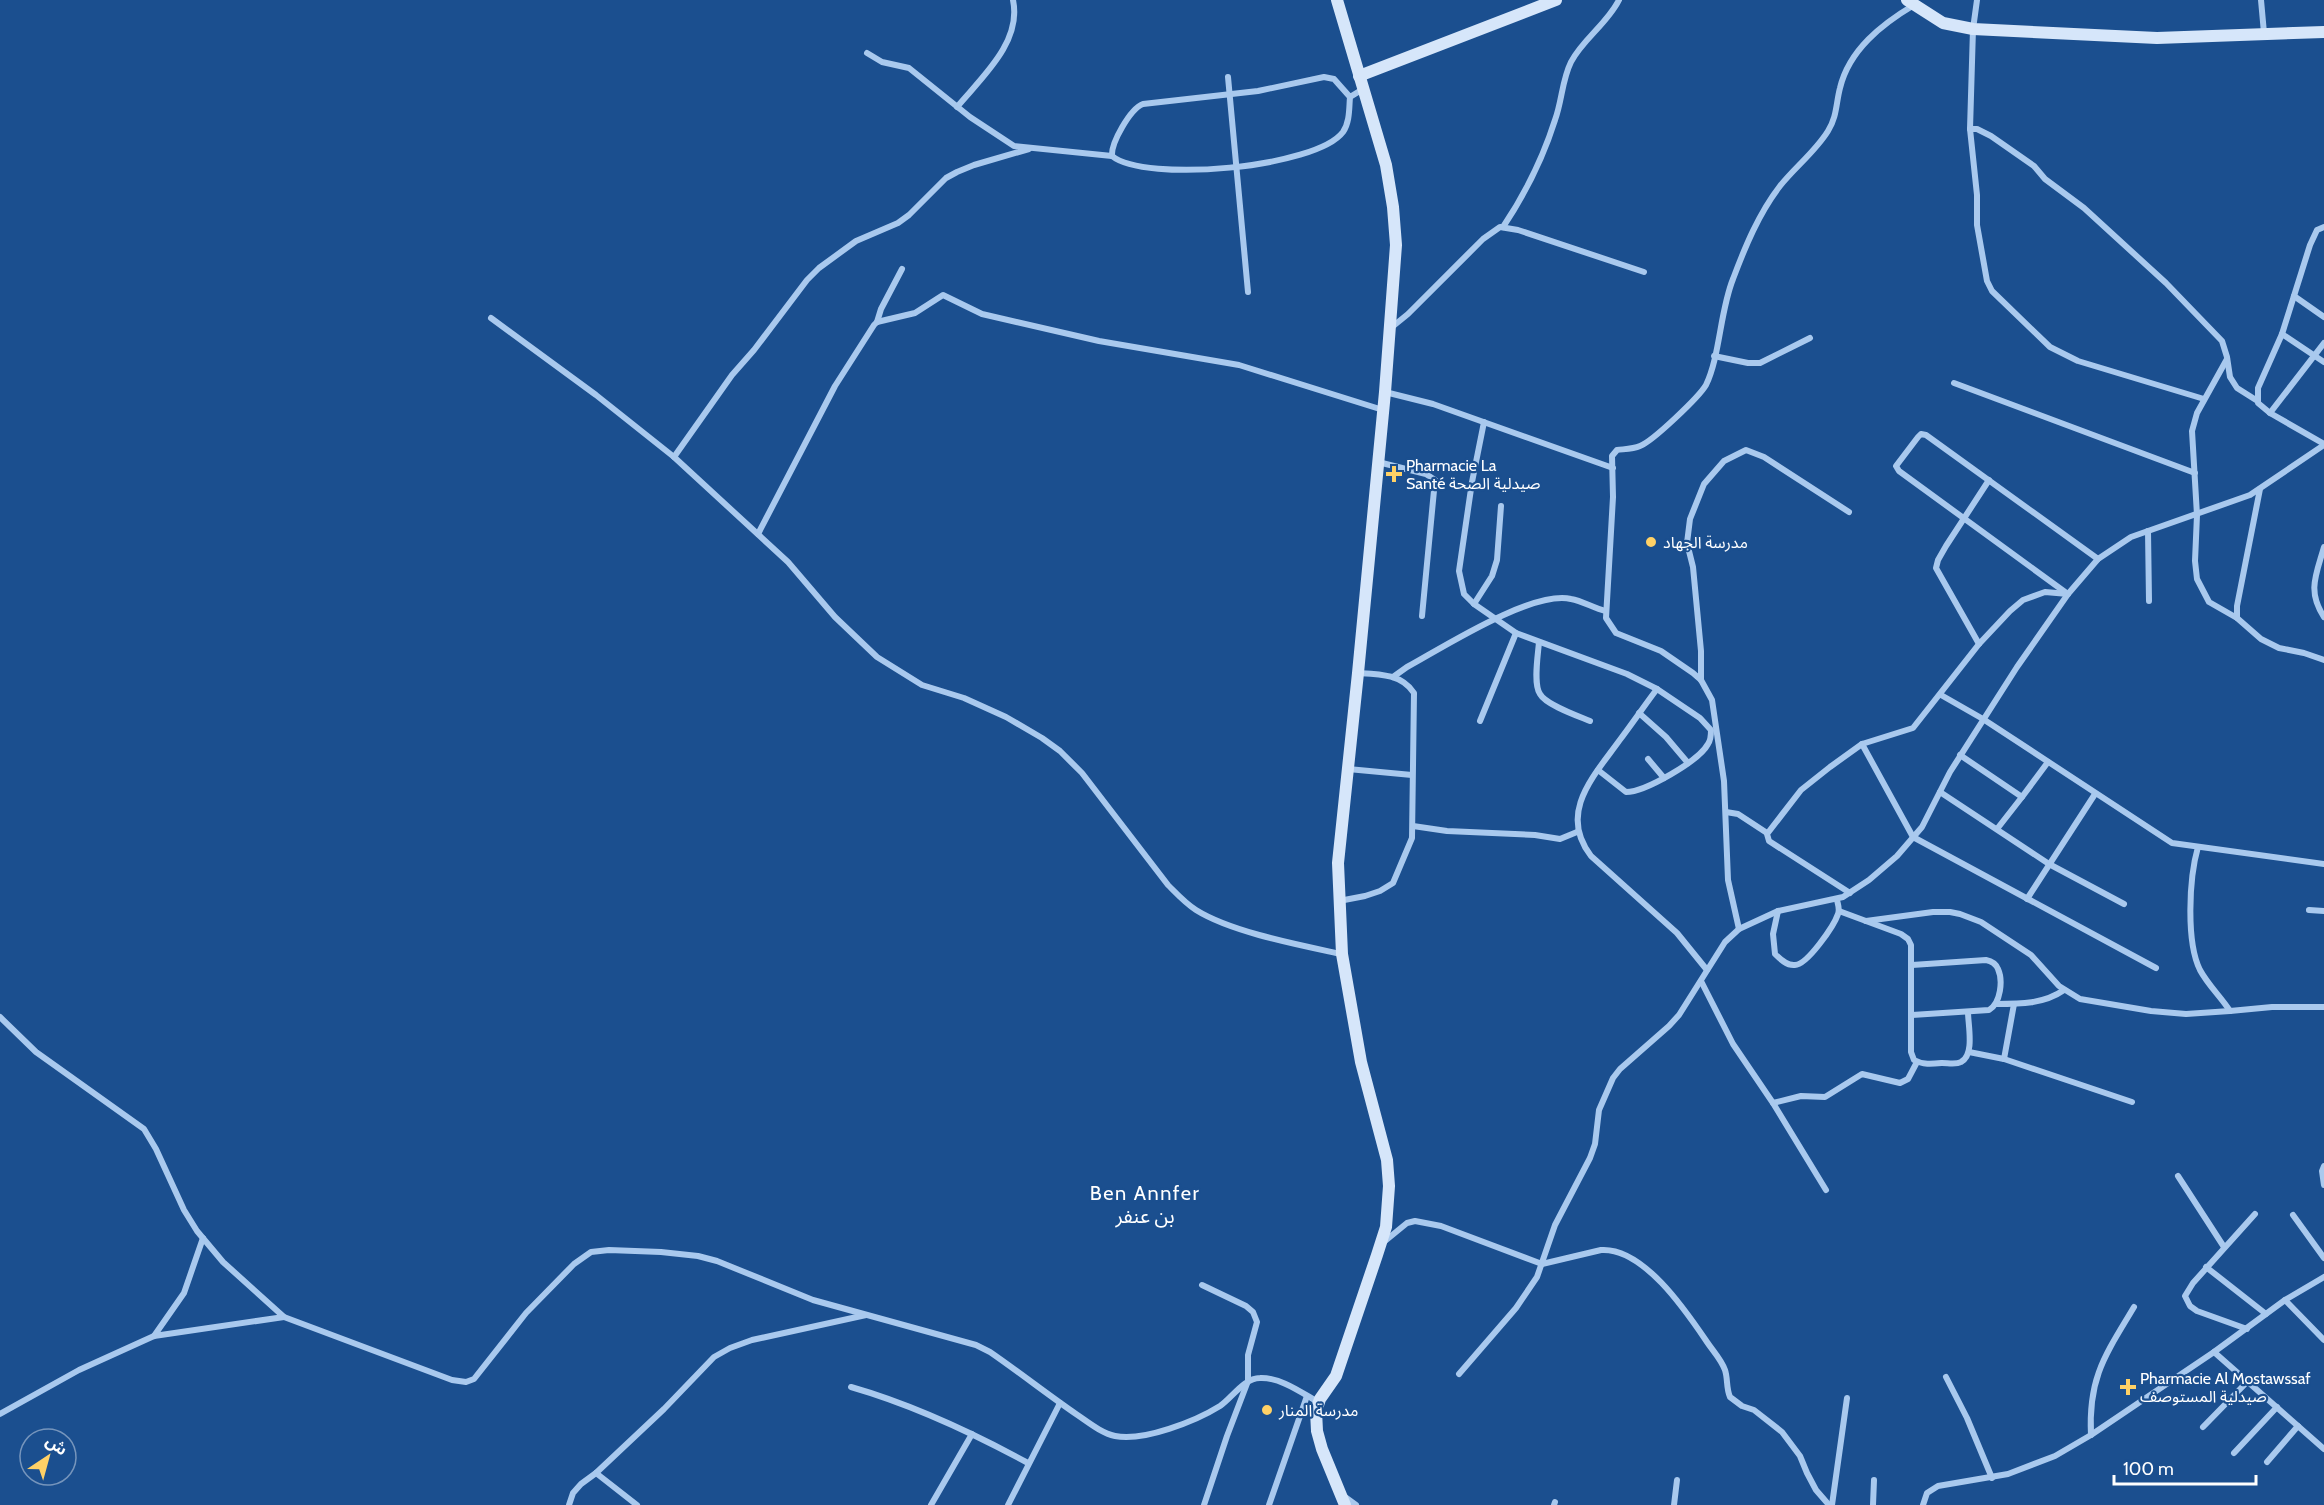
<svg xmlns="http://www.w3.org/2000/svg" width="2324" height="1505" viewBox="0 0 2324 1505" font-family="Cabin,'Noto Sans Arabic',sans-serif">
<rect width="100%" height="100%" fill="#1b4f8f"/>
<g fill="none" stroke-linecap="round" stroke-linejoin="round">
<g stroke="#a9c9ee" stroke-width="6">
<polyline points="1977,0 1973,29 1970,129 1977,195 1977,225 1987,281 1992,291 2050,347 2078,361 2204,399"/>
<polyline points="2261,0 2264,33"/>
<polyline points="867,53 882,62 909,68 970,117 1014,146 1112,156"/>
<polyline points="1228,77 1248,292"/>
<path d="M 1350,97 L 1334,79 L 1324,77 L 1258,91 L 1143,104 C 1130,109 1111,143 1112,156 C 1145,183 1316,168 1343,132 C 1350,122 1349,108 1350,97 L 1363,89"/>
<path d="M 957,107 C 982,77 1022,42 1013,0"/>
<polyline points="1970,129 1977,129 1991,136 2034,166 2045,179 2084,208 2166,283 2222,341 2227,357 2230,377 2237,388 2256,400"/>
<path d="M 1503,227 C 1525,194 1543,158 1555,120 C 1562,101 1562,80 1571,62 C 1583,39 1607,24 1619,0"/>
<polyline points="2294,296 2324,317"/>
<path d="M 491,318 L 596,395 L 674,457 L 788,562 L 835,617 L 877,657 L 922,685 L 964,698 L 1006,717 L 1042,738 L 1060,751 L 1082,773 L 1168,885 C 1177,894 1185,903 1196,910 C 1231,932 1299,945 1341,954"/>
<polyline points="877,322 881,309 902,269"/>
<polyline points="1392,327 1408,314 1483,239 1500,227 1518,230 1644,272"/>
<polyline points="2282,334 2324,362"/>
<polyline points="2324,343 2270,413 2324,444"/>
<polyline points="1714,356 1748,363 1760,363 1810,338"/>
<polyline points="2227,359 2197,413 2192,431 2197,515 2195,561 2197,579 2209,602 2237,618"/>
<polyline points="1954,383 2195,473"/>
<polyline points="1385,392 1433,404 1613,468"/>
<polyline points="2270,413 2258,403 2258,388 2282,334 2310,245 2317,230 2324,227"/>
<path d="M 1484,422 L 1472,482 L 1459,571 L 1464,594 L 1474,604 L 1516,633 L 1627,674 L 1657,689 L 1700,718 L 1711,730 C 1711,735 1711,740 1708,744 C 1699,761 1645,792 1626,792 L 1598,770"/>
<polyline points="674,457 732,375 754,350 807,280 819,268 856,241 898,223 909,215 946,178 957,172 974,165 1029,149"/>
<polyline points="1378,462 1426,474 1435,480 1422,616"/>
<polyline points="2260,489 2237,606 2237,618 2261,639 2279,648 2304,653 2324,660"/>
<polyline points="2148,531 2149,601"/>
<polyline points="758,534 835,386 874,325 877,322 915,313 943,295 982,314 1099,341 1239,365 1383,410"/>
<path d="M 2324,547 C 2316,575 2307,591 2324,617"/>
<polyline points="2065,592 1899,471 1896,466 1918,437 1921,434 1926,435 2098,559"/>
<polyline points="1474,604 1492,576 1497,560 1501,506"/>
<path d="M 1539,642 C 1538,655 1533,684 1540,694 C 1546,705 1578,716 1590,721"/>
<polyline points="1979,644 1936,568 1938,560 1946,546 1989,480"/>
<path d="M 1393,677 L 1407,667 C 1442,648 1532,590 1571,599 C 1583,601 1593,608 1606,611"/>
<polyline points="1701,680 1701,651 1693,567 1687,543 1690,519 1704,484 1724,461 1746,450 1764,457 1849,512"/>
<path d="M 1657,689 C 1644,706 1632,724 1619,741 C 1593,777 1558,813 1591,856 L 1677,933 L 1707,970"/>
<polyline points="1941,695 1983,719 2172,843 2324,864"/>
<polyline points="1639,713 1666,737 1688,763"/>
<polyline points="1480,721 1516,633"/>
<polyline points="1862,744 1913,837 2156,968"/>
<polyline points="1960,755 2022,797 2048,762"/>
<polyline points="1648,759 1664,778"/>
<polyline points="1348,769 1412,775"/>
<polyline points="1940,792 2049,864 2124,904"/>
<polyline points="1726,812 1738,814 1767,833"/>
<polyline points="1413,826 1447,831 1535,835 1560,839 1577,832"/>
<polyline points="1997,829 2022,797"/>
<path d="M 2198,847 C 2189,878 2186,942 2200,970 C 2208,985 2221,997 2230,1011 L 2272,1007 L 2324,1007"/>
<polyline points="1850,893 1769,841 1767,834 1801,790 1830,767 1862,744 1913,728 1979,644 2010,611 2023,600 2045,592 2068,594"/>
<polyline points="2027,899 2095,794"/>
<path d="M 1339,901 L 1365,896 L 1380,891 L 1393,883 L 1412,838 L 1414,693 C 1402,674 1379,674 1358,673"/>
<polyline points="2309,910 2324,911"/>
<path d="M 1778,911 L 1773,934 L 1775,954 C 1780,959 1787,966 1795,965 C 1807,965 1834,926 1838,914 C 1840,909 1838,905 1837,900"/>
<path d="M 1839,911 L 1901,934 L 1908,939 L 1911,945 L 1911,1052 L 1914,1060 C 1923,1065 1932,1064 1942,1063 C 1948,1063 1956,1065 1961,1062 C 1975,1055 1968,1025 1968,1012"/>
<polyline points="1866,921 1933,912 1950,912 1960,914 1981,922 2031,955 2059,986 2080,999 2151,1011 2186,1014 2230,1011"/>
<path d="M 1739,929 L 1728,880 L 1724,781 L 1712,700 L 1701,680 L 1693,673 L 1661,651 L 1616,633 L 1606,618 L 1613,497 L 1612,456 L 1617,450 C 1625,449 1633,449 1640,446 C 1653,441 1699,397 1706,385 C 1720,356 1720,311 1733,279 C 1745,247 1759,213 1780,186 C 1795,167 1815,152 1828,131 C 1837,117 1836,103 1840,88 C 1849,50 1882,24 1914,5"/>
<polyline points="1701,981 1733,1044 1773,1103 1826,1190"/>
<path d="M 1996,1004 C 2020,1004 2044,1004 2064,990"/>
<path d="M 1912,1015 L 1989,1010 C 2001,1003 2003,980 1998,969 C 1996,964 1991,961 1986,960 L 1912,965"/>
<path d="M 0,1017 L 36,1052 L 144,1129 L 156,1149 L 184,1210 L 197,1231 L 223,1262 L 284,1317 L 452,1380 L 466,1382 L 474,1379 L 526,1313 L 574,1264 L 591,1252 L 609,1250 L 661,1252 L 698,1256 L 717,1261 L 813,1300 L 976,1345 L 990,1352 C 1019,1372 1047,1394 1076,1414 C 1088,1422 1101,1433 1115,1436 C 1143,1442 1196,1421 1220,1406 C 1232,1398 1244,1378 1260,1378 C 1280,1377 1302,1393 1318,1402"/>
<polyline points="1969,1052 2004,1059 2132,1102"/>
<polyline points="2004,1059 2014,1004"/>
<polyline points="1773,1103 1801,1096 1825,1097 1862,1074 1900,1083 1908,1079 1917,1062"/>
<polyline points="2324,1166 2322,1171 2324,1185"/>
<polyline points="2178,1176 2224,1247"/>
<polyline points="2293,1215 2324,1258"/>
<path d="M 1385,1241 L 1407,1223 L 1415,1221 L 1441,1226 L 1542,1264 L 1601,1250 C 1643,1247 1686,1311 1707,1342 C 1713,1351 1721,1359 1725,1370 C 1728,1379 1726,1388 1730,1397 L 1742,1406 L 1754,1410 L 1782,1432 L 1800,1456 L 1807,1473 L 1816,1490 L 1829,1505"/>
<polyline points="2206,1267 2266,1314"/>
<polyline points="1202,1285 1246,1306 1253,1312 1257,1322 1248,1355 1248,1381 1227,1436 1204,1505"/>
<polyline points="2285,1300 2324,1340"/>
<polyline points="2247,1329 2197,1311 2190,1306 2185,1296 2193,1283 2255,1214"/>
<polyline points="154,1336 184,1293 203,1238"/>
<polyline points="2214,1352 2324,1449"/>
<polyline points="1459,1374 1516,1308 1537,1277 1555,1225 1590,1158 1595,1144 1599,1110 1613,1078 1620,1069 1669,1026 1679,1015 1725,942 1739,929 1778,911 1843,897 1869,880 1897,856 1922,827 1950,772 2017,667 2068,594 2098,559 2131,537 2250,495 2324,445"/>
<polyline points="1946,1377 1967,1418 1992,1478"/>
<path d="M 851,1387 C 914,1405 971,1432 1028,1463"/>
<polyline points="0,1414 79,1370 154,1336 284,1317"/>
<polyline points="2203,1427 2247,1382"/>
<path d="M 2091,1435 C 2088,1377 2106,1354 2134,1307"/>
<polyline points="2234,1453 2277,1407"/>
<polyline points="2267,1462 2298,1426"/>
<polyline points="596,1473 637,1505"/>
<polyline points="1345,1497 1356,1505"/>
<polyline points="569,1505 573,1493 581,1484 596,1473 664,1409 714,1357 730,1348 752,1340 866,1315"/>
<polyline points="931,1505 972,1434"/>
<polyline points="1008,1505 1060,1403"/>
<polyline points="1269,1505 1307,1396"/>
<polyline points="1554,1505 1555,1502"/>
<polyline points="1674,1505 1677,1480"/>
<polyline points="1832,1505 1847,1398"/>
<polyline points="1873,1505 1874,1480"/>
<polyline points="1923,1505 1927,1493 1938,1486 2008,1474 2055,1456 2091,1435 2214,1352 2285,1300 2324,1277"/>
</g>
<g stroke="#d6e6fa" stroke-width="12">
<polyline points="1337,0 1386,165 1393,207 1396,245 1385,392 1358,673 1338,863 1342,954 1361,1062 1387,1160 1389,1186 1386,1227 1377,1255 1336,1376 1320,1399 1316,1411 1317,1431 1322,1449 1345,1505"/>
<polyline points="1907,0 1943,23 1973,29 2157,38 2324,32"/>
<polyline points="1359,76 1556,0"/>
</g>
</g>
<g fill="#ffd166" stroke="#1b4f8f" stroke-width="2">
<path d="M1391 465h6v6h6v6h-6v6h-6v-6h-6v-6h6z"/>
<circle cx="1651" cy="542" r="6"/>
<path d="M2125 1378h6v6h6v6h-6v6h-6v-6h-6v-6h6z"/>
<circle cx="1267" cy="1410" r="6"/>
</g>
<g text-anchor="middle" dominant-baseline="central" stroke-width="4.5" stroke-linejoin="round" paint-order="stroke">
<g font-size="16" fill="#fff" stroke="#1b4f8f" text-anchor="start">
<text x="1406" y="465">Pharmacie La<tspan x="1406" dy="18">Santé صيدلية الصحة</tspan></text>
<text x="1663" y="542">مدرسة الجهاد</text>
<text x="2140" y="1378">Pharmacie Al Mostawssaf<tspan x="2140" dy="18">صيدلية المستوصف</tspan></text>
<text x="1279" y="1410">مدرسة المنار</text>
</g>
<g font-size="20" letter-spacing="1.5" fill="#fff" stroke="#1b4f8f">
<text x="1145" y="1193">Ben Annfer<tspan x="1145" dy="23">بن عنفر</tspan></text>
</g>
</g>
<g transform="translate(48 1457) rotate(36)"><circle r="28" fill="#1b4f8f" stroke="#7695bc" stroke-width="1.5"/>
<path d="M0-4.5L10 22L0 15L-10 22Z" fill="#ffd166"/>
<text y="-9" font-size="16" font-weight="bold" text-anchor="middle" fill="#ffffff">ش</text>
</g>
<path d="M2114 1475v9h142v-9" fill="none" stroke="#ffffff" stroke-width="3"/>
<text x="2123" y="1475" font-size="18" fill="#ffffff" stroke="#1b4f8f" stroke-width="4.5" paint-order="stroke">100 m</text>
</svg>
